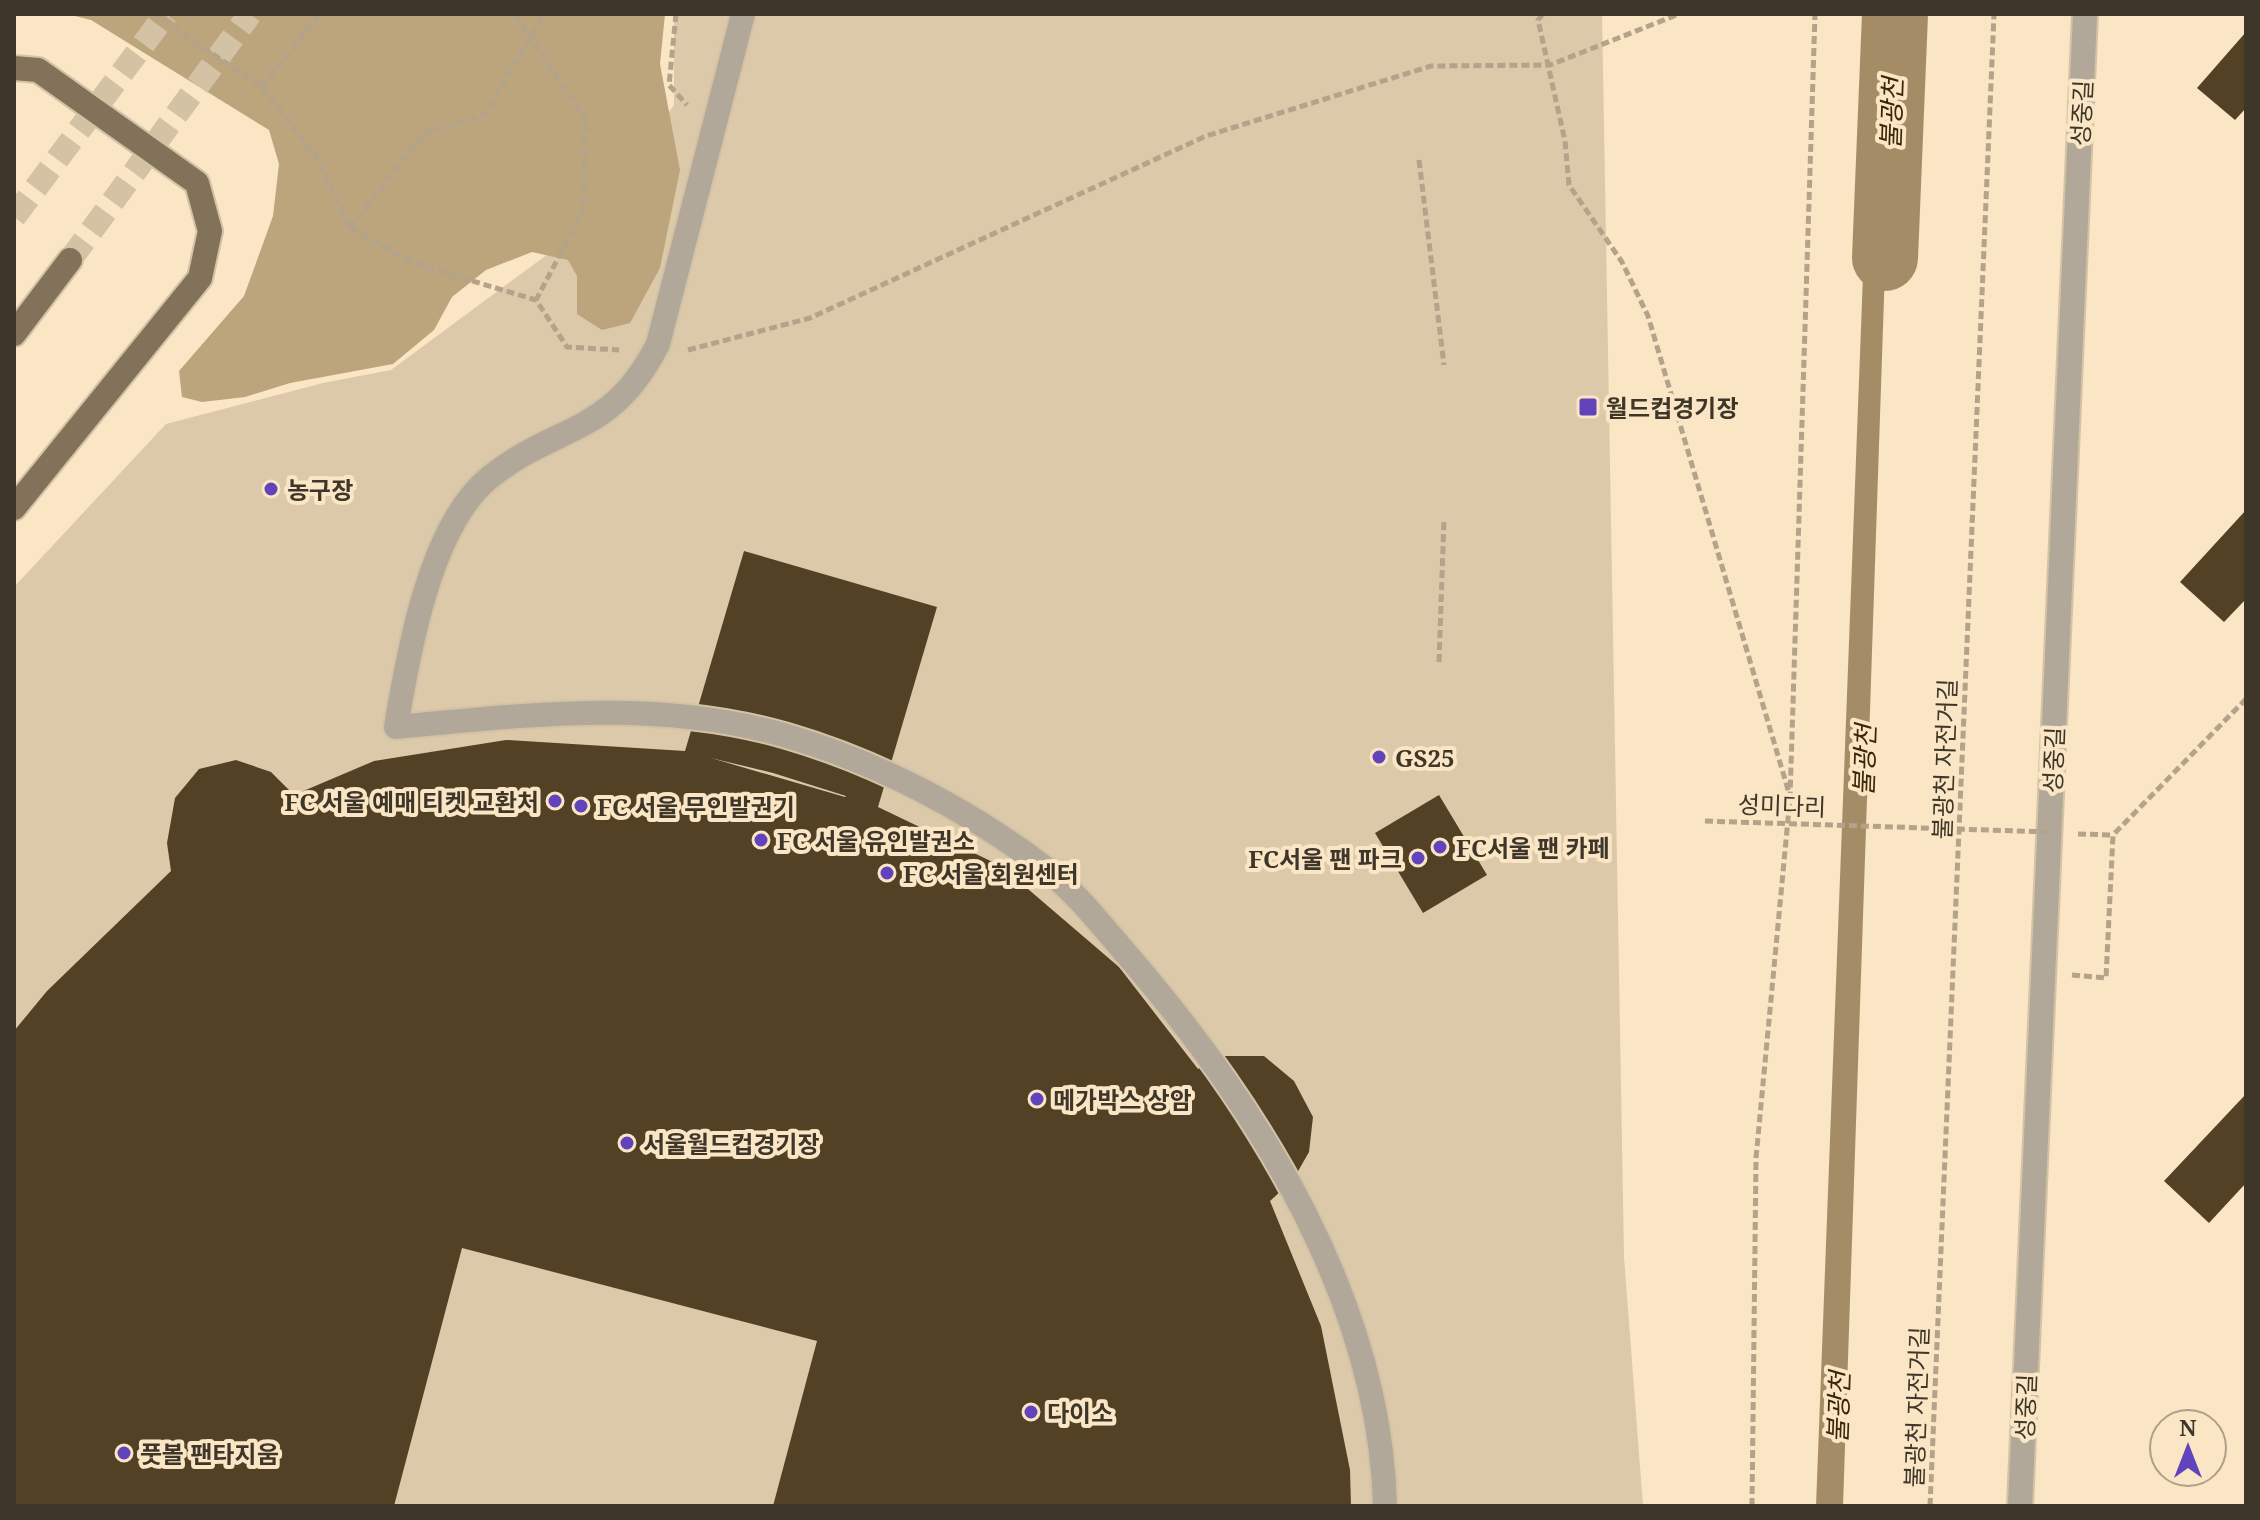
<svg xmlns="http://www.w3.org/2000/svg" width="2260" height="1520" viewBox="0 0 2260 1520" font-family="'Noto Serif','Noto Sans KR',serif">
<rect width="100%" height="100%" fill="#fae5c4"/>
<polygon fill="#dbc9aa" points="674,14 1602,14 1624,1257 1643,1506 14,1506 14,587 166,424 323,383 391,370 590,223 674,105"/>
<polygon fill="#bca47d" points="67,14 665,14 660,64 680,170 660,268 630,323 602,330 577,314 577,276 568,260 532,252 486,270 452,297 434,330 393,364 290,383 245,397 202,402 182,397 179,371 244,296 273,216 279,164 269,130 91,20"/>
<polygon fill="#a48d66" points="1873,14 1897,14 1889,151 1843,1506 1816,1506"/>
<g fill="none" stroke-linecap="round" stroke-linejoin="round">
<polyline stroke="#a48d66" stroke-width="66" points="1885,258 1895,14"/>
</g>
<g fill="#524124" fill-rule="evenodd">
<polygon points="2246,32 2246,108 2235,120 2197,88"/>
<polygon points="2246,510 2246,599 2224,622 2180,582"/>
<path d="M 744,551 L 937,607 L 878,807 L 1001,866 L 1119,967 L 1198,1069 L 1218,1056 L 1264,1056 L 1294,1081 L 1313,1117 L 1309,1152 L 1293,1180 L 1270,1201 L 1321,1326 L 1350,1470 L 1351,1506 L 773,1506 L 817,1341 L 462,1248 L 394,1506 L 14,1506 L 14,1031 L 47,991 L 171,871 L 167,843 L 175,798 L 199,769 L 236,760 L 271,772 L 294,795 L 374,761 L 506,740 L 685,751 ZM 711,758 L 773,773 L 846,796 L 845,797 Z"/>
<polygon points="1439,795 1487,875 1423,913 1375,833"/>
<polygon points="2246,1094 2246,1183 2209,1223 2164,1181"/>
</g>
<g fill="none" stroke-linecap="round" stroke-linejoin="round">
<g stroke="#d4c2a5" stroke-width="24" stroke-dasharray="24 12" stroke-linecap="butt">
<polyline points="14,217 166,14"/>
<polyline points="70,260 250,14"/>
</g>
<g stroke="#d4c2a5" stroke-width="28">
<g id="minor">
<path d="M 743,14 L 658,344 C 611,437 557,423 489,478 C 430,526 408,654 396,727 C 527,715 658,698 787,736 C 876,762 967,809 1041,865 C 1076,891 1106,931 1135,964 C 1262,1113 1380,1304 1385,1506"/>
<polyline points="2020,1506 2085,14"/>
</g>
</g>
<g stroke="#d4c2a5" stroke-width="28">
<g id="major">
<polyline points="14,68 38,70 197,183 210,231 200,278 14,508"/>
<polyline points="14,334 70,260"/>
</g>
</g>
<g stroke="#b3a38a" stroke-width="5" stroke-dasharray="8 4" stroke-linecap="butt">
<polyline points="153,14 262,87 316,157 350,228 419,265 536,300 567,347 619,350"/>
<polyline points="515,14 586,120 583,211 536,300"/>
<polyline points="676,14 669,85 687,105"/>
<polyline points="1543,14 1538,20 1565,141 1569,185 1622,262 1648,316 1789,793"/>
<polyline points="262,87 320,14"/>
<polyline points="1419,160 1444,365"/>
<polyline points="350,228 424,133 485,114 544,14"/>
<polyline points="688,350 810,318 1206,136 1431,66 1550,65 1679,14"/>
<polyline points="1439,662 1444,519"/>
<polyline points="2078,834 2113,835"/>
<polyline points="2072,975 2106,978 2113,835 2246,699"/>
<polyline points="1752,1506 1756,1158 1790,798 1815,14"/>
<polyline points="1930,1506 1994,14"/>
</g>
<use href="#minor" stroke="#b1a89a" stroke-width="24"/>
<use href="#major" stroke="#827259" stroke-width="24"/>
<polyline stroke="#b3a38a" stroke-width="5" stroke-dasharray="8 4" stroke-linecap="butt" points="1705,821 2050,832"/>
</g>
<g fill="#6143bc" stroke="#fae5c4" stroke-width="3">
<rect x="1578" y="397" width="20" height="20" rx="4"/>
<circle cx="271" cy="489" r="8"/>
<circle cx="1379" cy="757" r="8"/>
<circle cx="555" cy="801" r="8"/>
<circle cx="581" cy="806" r="8"/>
<circle cx="761" cy="840" r="8"/>
<circle cx="1440" cy="847" r="8"/>
<circle cx="1418" cy="858" r="8"/>
<circle cx="887" cy="873" r="8"/>
<circle cx="1037" cy="1099" r="8"/>
<circle cx="627" cy="1143" r="8"/>
<circle cx="1031" cy="1412" r="8"/>
<circle cx="124" cy="1453" r="8"/>
</g>
<g text-anchor="middle" dominant-baseline="central" stroke-width="8" stroke-linejoin="round" paint-order="stroke">
<g font-size="24" fill="#3e3629" stroke="#fae5c4">
<text transform="translate(2081 113) rotate(-87)">성중길</text>
<text transform="translate(1944 759) rotate(-88)">불광천 자전거길</text>
<text transform="translate(2053 760) rotate(-88)">성중길</text>
<text transform="translate(1782 805) rotate(2)">성미다리</text>
<text transform="translate(1916 1407) rotate(-88)">불광천 자전거길</text>
<text transform="translate(2025 1407) rotate(-88)">성중길</text>
</g>
<g font-size="24" font-weight="bold" fill="#3e3629" stroke="#fae5c4" text-anchor="start">
<text x="1606" y="407">월드컵경기장</text>
<text x="287" y="489">농구장</text>
<text x="1395" y="757">GS25</text>
<text x="539" y="801" text-anchor="end">FC 서울 예매 티켓 교환처</text>
<text x="597" y="806">FC 서울 무인발권기</text>
<text x="777" y="840">FC 서울 유인발권소</text>
<text x="1456" y="847">FC서울 팬 카페</text>
<text x="1402" y="858" text-anchor="end">FC서울 팬 파크</text>
<text x="903" y="873">FC 서울 회원센터</text>
<text x="1053" y="1099">메가박스 상암</text>
<text x="643" y="1143">서울월드컵경기장</text>
<text x="1047" y="1412">다이소</text>
<text x="140" y="1453">풋볼 팬타지움</text>
</g>
<g font-size="26" font-style="italic" fill="#392705" stroke="#fae5c4">
<text transform="translate(1891 113) rotate(-88)">불광천</text>
<text transform="translate(1864 760) rotate(-88)">불광천</text>
<text transform="translate(1838 1407) rotate(-88)">불광천</text>
</g>
</g>
<rect width="2260" height="1520" fill="none" stroke="#3e3629" stroke-width="32"/>
<g transform="translate(2188 1448)"><circle r="38" fill="#fae5c4" stroke="#af9f86" stroke-width="2"/>
<path d="M0-6L14 30L0 20L-14 30Z" fill="#6143bc"/>
<text y="-12" font-size="22" font-weight="bold" text-anchor="middle" fill="#3e3629">N</text>
</g>
</svg>
